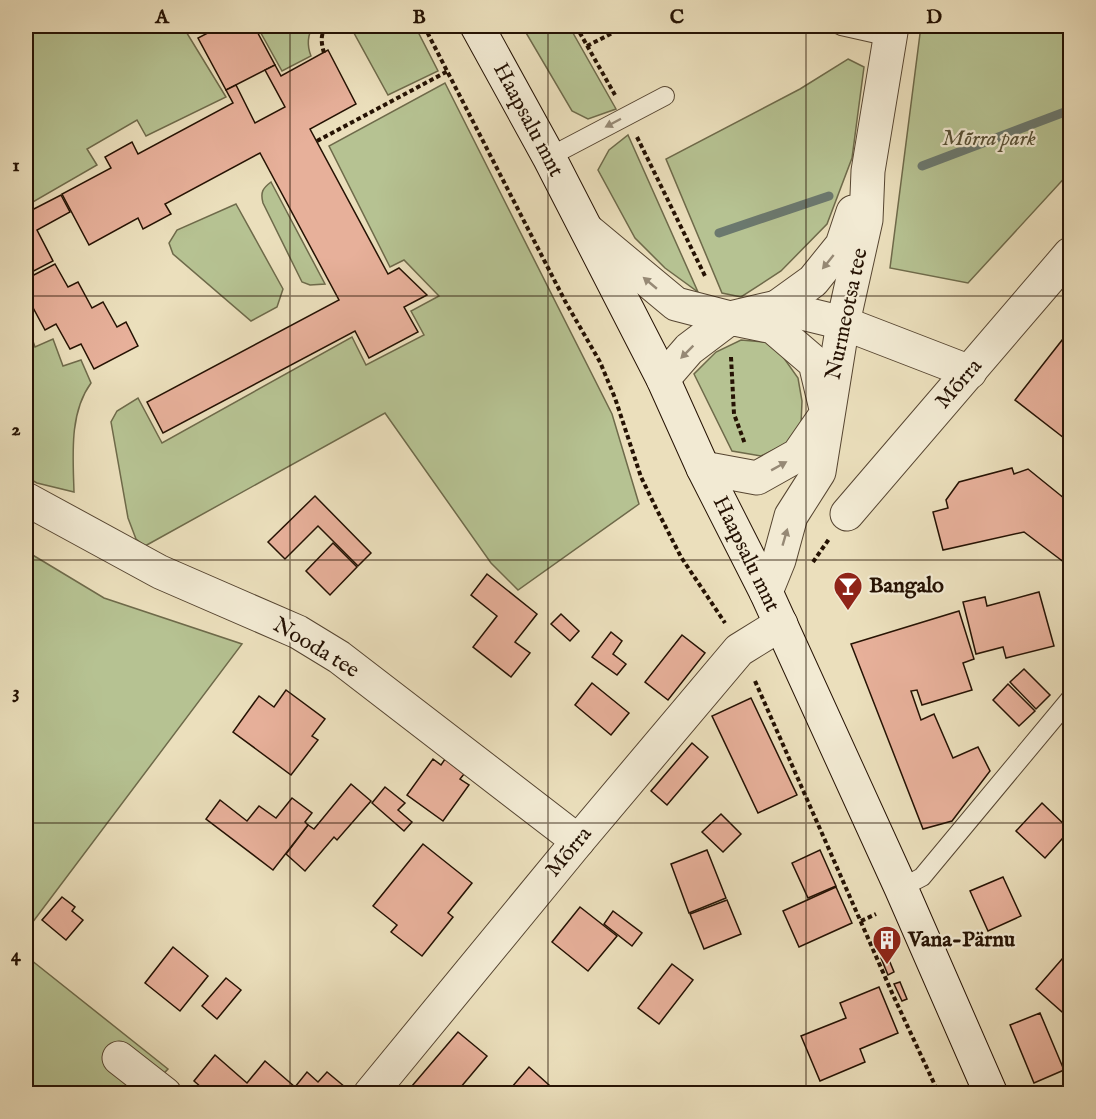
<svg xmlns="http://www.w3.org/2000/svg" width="1096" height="1119" viewBox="0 0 1096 1119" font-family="'IM FELL English',serif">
<rect width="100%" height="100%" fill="#ebdfbc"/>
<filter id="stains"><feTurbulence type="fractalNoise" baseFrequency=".00333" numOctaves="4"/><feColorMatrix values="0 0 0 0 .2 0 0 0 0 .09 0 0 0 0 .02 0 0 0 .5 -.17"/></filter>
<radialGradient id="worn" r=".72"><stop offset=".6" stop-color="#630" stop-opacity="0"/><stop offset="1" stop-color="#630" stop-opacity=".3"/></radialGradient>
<g fill="#b6c292" stroke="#6e6a4a" stroke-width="1.5">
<polygon points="26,26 192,26 185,30 226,97 146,136 137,120 87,149 97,165 26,206"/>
<path d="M 257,26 L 314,26 C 307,34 307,46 311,56 L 282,71 Z"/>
<polygon points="369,26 415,26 438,71 388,95 354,33"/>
<polygon points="522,26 569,26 616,109 588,119 572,111"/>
<polygon points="921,26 1070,26 1070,172 968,283 890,268"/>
<polygon points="848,59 864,67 852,158 827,224 781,271 741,297 722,293 666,159 800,89"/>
<polygon points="445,83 612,414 639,504 518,590 491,563 385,413 145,546 136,539 128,518 111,422 117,411 138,398 162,443 352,337 366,365 424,335 411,311 439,296 404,260 390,267 329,146"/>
<polygon points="628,135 698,292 665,268 635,238 598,170 609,150"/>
<path d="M 271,182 L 325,284 L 310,285 L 302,282 L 263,203 C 260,192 263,188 271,182 Z"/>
<polygon points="236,204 283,289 277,307 251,321 173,254 169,243 177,230"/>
<path d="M 26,321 L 35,347 L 53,339 L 63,366 L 81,360 L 91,383 C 69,413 73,456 74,492 L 37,483 L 26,477 Z"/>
<polygon points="741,340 765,342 781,354 798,378 802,401 801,425 787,443 761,456 732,451 694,374 716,352"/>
<polygon points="26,551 104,598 242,644 26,931"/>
<polygon points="26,956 168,1069 145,1093 26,1093"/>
</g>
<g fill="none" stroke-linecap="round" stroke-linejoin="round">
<g stroke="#6b786e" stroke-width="9">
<polyline points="922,166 1070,110"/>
<polyline points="719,233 829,196"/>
</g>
</g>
<g fill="#e7b09a" stroke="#251203" stroke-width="1.5">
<polygon points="221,26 254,26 275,65 226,90 198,38"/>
<polygon points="328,50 356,104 310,129 388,274 399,268 427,295 404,307 418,332 369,358 355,331 163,433 147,402 339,300 260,153 165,204 171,214 143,229 138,218 89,245 62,194 111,168 105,157 132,142 138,154 233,103 226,90 236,85 255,123 285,107 265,70 275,65 281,76"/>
<polygon points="61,195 70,212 37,230 53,261 26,275 26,213"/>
<polygon points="55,264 68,287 78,282 92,308 103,302 117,327 126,322 138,346 94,369 81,344 70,349 56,324 45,330 31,304 26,307 26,279"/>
<polygon points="1070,330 1070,430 1064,438 1015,400"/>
<polygon points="1012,468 1014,474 1028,469 1070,503 1070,555 1065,563 1024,532 943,550 933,512 948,508 946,500 959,482"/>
<polygon points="315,496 371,553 358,566 318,526 285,559 268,542"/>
<polygon points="333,543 357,567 330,595 306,571"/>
<polygon points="487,574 537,614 515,642 530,653 511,677 473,647 497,616 471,595"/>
<polygon points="1039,592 1054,646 1006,658 1003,647 976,654 963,602 985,597 987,606"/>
<polygon points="959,611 974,659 963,663 972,690 922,705 917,690 911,691 921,720 934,714 953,758 978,747 990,771 952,821 923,829 851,644"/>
<polygon points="561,614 579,631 570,641 551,624"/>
<polygon points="611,632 622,641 613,654 626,664 617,675 592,657"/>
<polygon points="682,635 705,653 668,700 645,682"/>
<polygon points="1024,669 1050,695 1036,709 1010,682"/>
<polygon points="592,683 629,713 611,735 575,705"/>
<polygon points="1008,684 1035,711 1019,726 993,700"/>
<polygon points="286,690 325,719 312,736 318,740 291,775 233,732 259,696 274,707"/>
<polygon points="751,698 797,795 758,813 712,716"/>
<polygon points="692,743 708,757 667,805 651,791"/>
<polygon points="433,759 441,765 445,759 464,774 460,779 469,785 443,821 407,795"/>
<polygon points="351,784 371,801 337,840 334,837 305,871 286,854 308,825 314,829"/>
<polygon points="385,787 405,803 398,810 412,822 404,831 372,803"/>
<polygon points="292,798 312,813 305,822 308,825 273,870 206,819 220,800 247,821 259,806 276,818"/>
<polygon points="1042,803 1070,830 1045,858 1016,831"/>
<polygon points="721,814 741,834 723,852 702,832"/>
<polygon points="423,844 472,883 448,913 453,917 422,956 391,932 397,925 373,906"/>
<polygon points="707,850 726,898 689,913 671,864"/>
<polygon points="820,850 836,886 808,898 792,863"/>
<polygon points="1003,877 1021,916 988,931 970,891"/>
<polygon points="836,887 852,923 799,947 783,911"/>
<polygon points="62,897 75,907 72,911 83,920 66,940 42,920"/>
<polygon points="727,900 741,934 704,949 690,914"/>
<polygon points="580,907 617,936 588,971 552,942"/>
<polygon points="613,911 642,933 632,946 604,924"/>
<polygon points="173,947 208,976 180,1011 145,983"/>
<polygon points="887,955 894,972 888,975 881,958"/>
<polygon points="1062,959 1070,967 1070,1019 1036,989"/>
<polygon points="672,964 693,980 659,1024 638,1008"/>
<polygon points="226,978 241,990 217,1019 202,1006"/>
<polygon points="900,982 907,999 902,1001 894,984"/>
<polygon points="879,987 898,1033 860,1049 865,1062 820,1081 801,1036 846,1018 840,1003"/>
<polygon points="1040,1013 1064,1070 1034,1083 1010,1025"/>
<polygon points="458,1032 487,1056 455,1094 420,1094 412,1086"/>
<polygon points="215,1055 247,1083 265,1061 295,1087 307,1072 318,1082 327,1072 345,1087 339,1094 209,1094 194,1081"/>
<polygon points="529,1067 559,1094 506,1094"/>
</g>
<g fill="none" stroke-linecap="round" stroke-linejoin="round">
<g stroke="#564531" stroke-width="20">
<g id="lane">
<polyline points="841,26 890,37"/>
<polyline points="549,157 665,96"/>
<polyline points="901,888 922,877 1070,699"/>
</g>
</g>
<g stroke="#564531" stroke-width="35">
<g id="street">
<polyline points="587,230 676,304 730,318 777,307 843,323 970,372"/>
<polyline points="777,307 813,281 842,245 853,212"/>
<polyline points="663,379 689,349 730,318 773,327 815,363 827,413 798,455 757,478 703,468"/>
<polyline points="26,499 160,572 298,632 339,657 578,841"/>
<polyline points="847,514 1070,254"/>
<polyline points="766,592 779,560 791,516 819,472 843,323 866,220 868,171 892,26"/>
<polyline points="119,1058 165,1094"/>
<polyline points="370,1094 578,841 739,650 781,624"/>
</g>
</g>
<g stroke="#251203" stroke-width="35">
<polyline id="secondary" points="477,26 549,157 663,379 703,468 766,592 901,888 991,1094"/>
</g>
<g stroke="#251203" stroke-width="4" stroke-dasharray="4.5 3" stroke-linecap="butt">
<polyline points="424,26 565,301 600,362 615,398 641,477 656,508 681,557 725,623"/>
<polyline points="576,26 615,95"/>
<polyline points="587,46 626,26"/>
<path d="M 324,53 C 321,42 320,34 327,26"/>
<polyline points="637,137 706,278"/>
<polyline points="317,141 448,71"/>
<polyline points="731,357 734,414 745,444"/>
<polyline points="813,562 829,539"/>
<polyline points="755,681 893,995 939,1094"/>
<polyline points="861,921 876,914"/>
</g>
<use href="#lane" stroke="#f2ead3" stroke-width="18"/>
<use href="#street" stroke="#f2ead3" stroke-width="33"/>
<use href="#secondary" stroke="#f2ead3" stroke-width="33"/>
</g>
<defs><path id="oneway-solid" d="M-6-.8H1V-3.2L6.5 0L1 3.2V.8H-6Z" transform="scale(1.5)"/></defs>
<g fill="#968975">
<use href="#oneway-solid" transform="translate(613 123) rotate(152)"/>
<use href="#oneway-solid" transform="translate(828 262) rotate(129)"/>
<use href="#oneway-solid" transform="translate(650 283) rotate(-140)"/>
<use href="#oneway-solid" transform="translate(687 352) rotate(135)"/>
<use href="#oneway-solid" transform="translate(779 466) rotate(-29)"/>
<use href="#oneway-solid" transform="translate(785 537) rotate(-74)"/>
</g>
<path fill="none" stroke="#251203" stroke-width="1.5" stroke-opacity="0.55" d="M 290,26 L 290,1094M 548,26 L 548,1094M 806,26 L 806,1094M 26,296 L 1070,296M 26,560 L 1070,560M 26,823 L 1070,823"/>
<defs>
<g id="bar-pin" transform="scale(1.5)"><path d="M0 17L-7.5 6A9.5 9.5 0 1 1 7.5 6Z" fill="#8f2418" stroke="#f2ead3"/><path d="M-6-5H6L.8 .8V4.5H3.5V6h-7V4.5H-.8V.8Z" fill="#fff"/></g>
<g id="building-pin" transform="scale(1.5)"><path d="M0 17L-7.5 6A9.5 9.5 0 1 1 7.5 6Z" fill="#8f2418" stroke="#f2ead3"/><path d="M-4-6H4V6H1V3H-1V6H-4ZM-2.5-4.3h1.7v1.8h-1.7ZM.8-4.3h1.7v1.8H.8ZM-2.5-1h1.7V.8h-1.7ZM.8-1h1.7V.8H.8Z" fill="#fff"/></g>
</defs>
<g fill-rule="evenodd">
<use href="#bar-pin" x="848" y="586"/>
<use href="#building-pin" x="887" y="940"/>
</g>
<g text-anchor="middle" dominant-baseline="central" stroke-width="4.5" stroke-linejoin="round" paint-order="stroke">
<g font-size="22" fill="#251203" stroke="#f2ead3">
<text transform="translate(528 120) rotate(62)">Haapsalu mnt</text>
<text transform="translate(847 314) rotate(-78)">Nurmeotsa tee</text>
<text transform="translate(959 384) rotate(-49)">Mõrra</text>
<text transform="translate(746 554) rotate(64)">Haapsalu mnt</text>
<text transform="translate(316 648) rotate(31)">Nooda tee</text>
<text transform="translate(569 852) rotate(-50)">Mõrra</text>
</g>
<g font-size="22" font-style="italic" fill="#585035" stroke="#f2ead3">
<text x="989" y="139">Mõrra park</text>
</g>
<g font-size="22" font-weight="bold" fill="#251203" stroke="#f2ead3" text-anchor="start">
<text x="869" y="586">Bangalo</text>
<text x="908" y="940">Vana-Pärnu</text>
</g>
</g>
<rect width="1096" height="1119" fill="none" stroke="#ebdfbc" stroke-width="66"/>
<rect x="33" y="33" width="1030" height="1053" fill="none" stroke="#251203" stroke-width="2"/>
<g font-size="20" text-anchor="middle" font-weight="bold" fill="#251203">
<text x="162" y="23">A</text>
<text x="419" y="23">B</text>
<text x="677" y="23">C</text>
<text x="934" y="23">D</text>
<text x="16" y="171">1</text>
<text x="16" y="435">2</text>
<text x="16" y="698">3</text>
<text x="16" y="961">4</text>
</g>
<rect width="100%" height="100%" filter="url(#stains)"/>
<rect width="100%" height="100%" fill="url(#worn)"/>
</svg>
